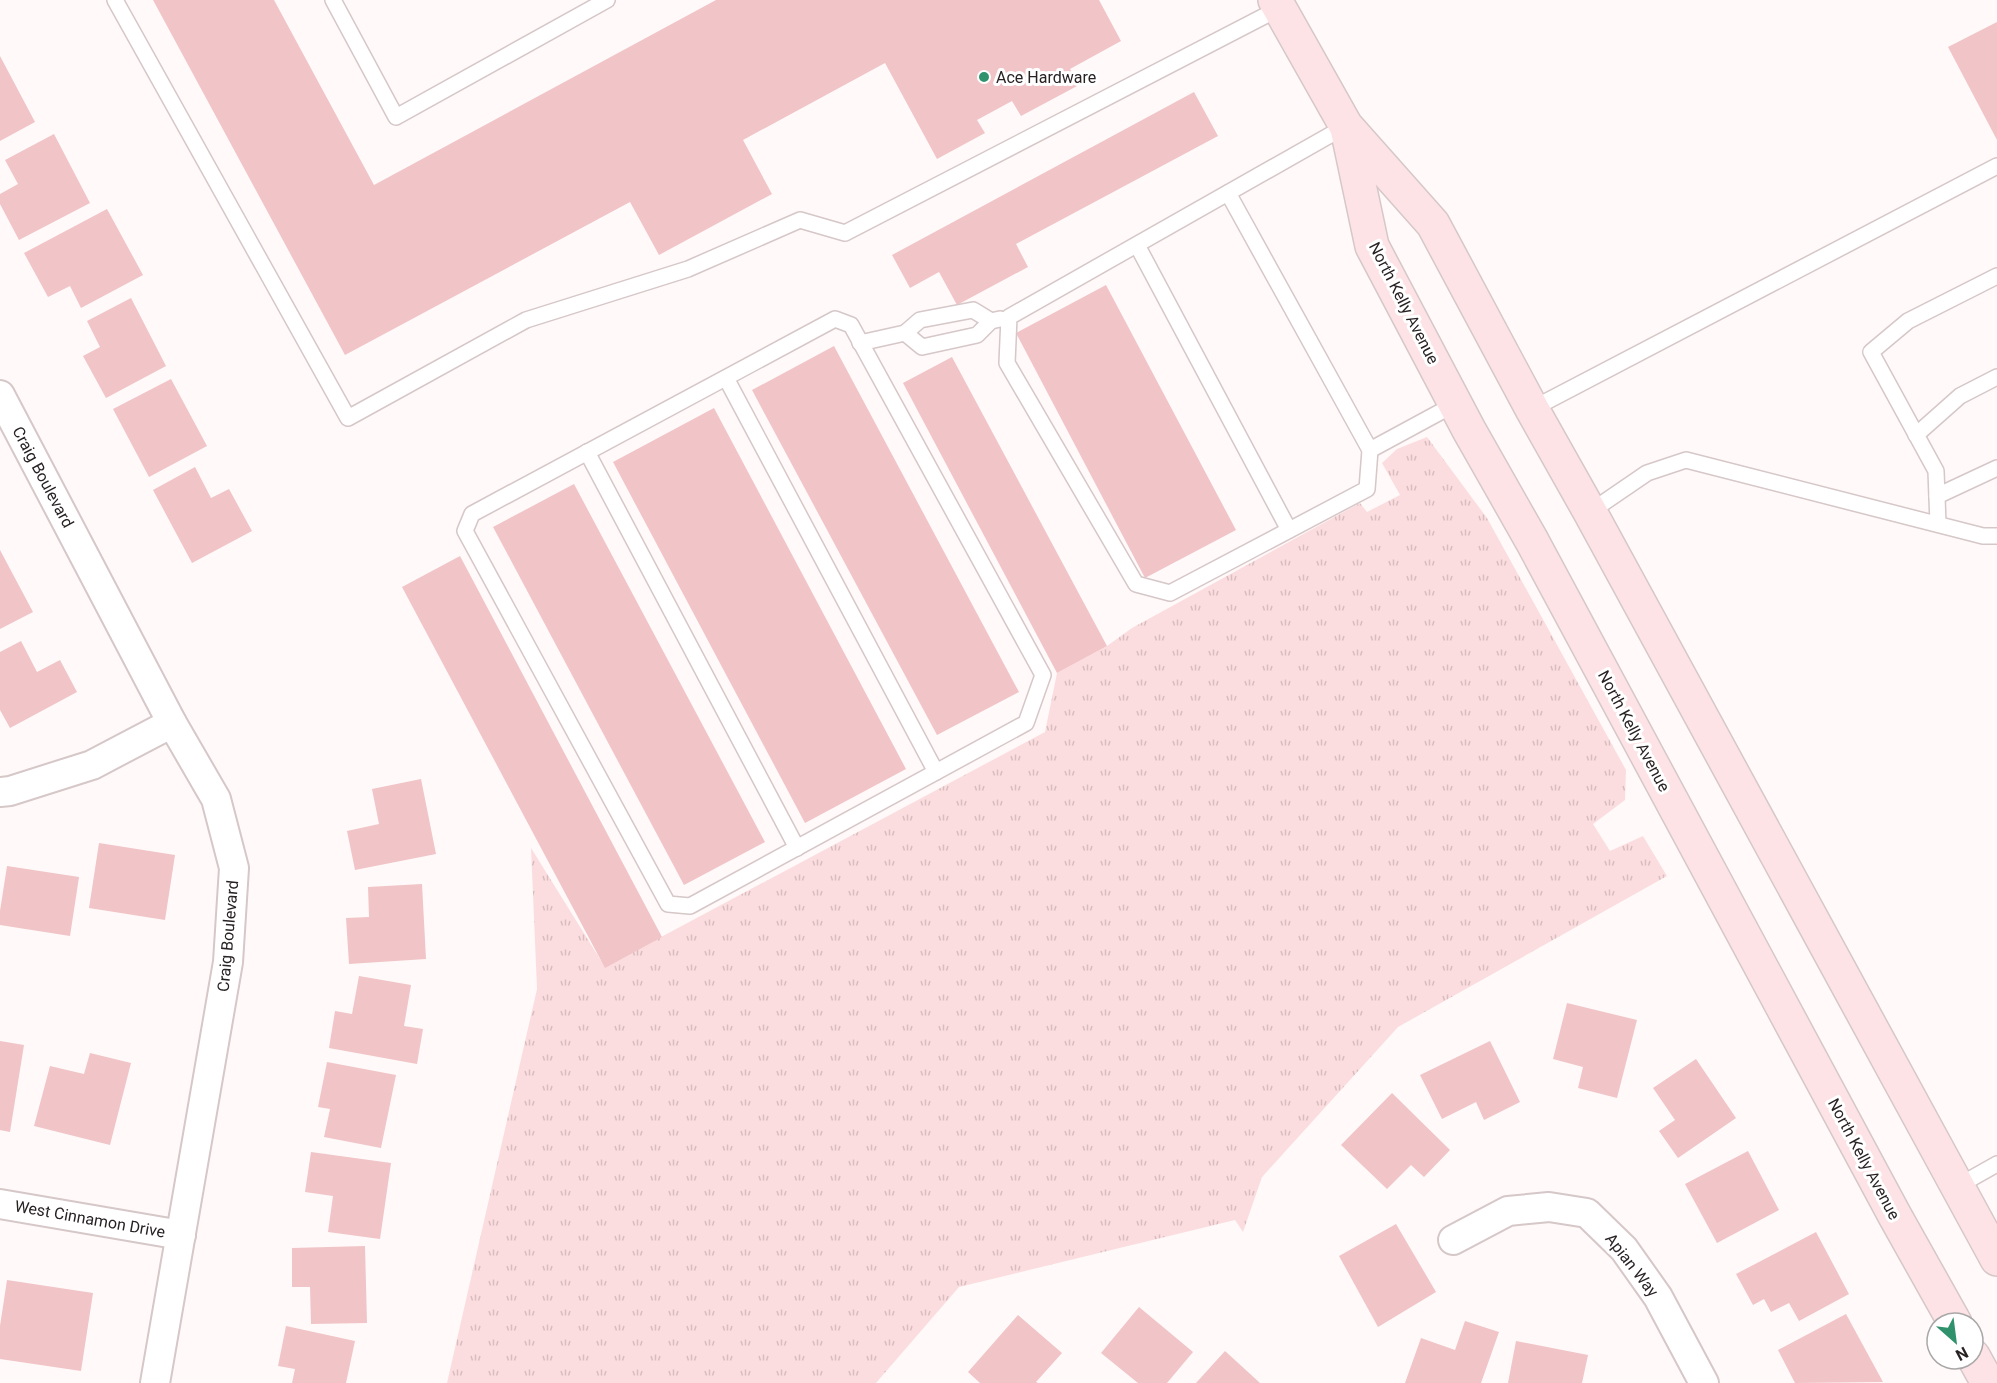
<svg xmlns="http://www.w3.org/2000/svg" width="1997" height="1383" viewBox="0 0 1997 1383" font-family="Roboto,sans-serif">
<defs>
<pattern id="grass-tufts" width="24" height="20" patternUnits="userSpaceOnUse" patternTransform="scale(1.5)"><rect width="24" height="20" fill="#fcdddf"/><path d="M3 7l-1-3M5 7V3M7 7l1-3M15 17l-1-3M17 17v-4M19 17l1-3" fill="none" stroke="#d8bdbf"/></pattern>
</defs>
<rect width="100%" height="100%" fill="#fff9f9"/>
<polygon fill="url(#grass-tufts)" points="1427,437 1487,518 1626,770 1625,800 1593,824 1610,851 1643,836 1667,876 1398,1027 1262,1177 1243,1232 1235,1220 959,1287 876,1383 447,1383 537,989 531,848 605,967 1045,732 1057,673 1107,646 1132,628 1360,503 1367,512 1400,495 1382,463 1397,449"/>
<g fill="#f1c4c7">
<polygon points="153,0 274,0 374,185 716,0 1099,0 1121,41 1070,69 1079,85 1021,116 1012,101 977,120 985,133 937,159 885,63 743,140 772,194 659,255 630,202 345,355"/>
<polygon points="1997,22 1997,140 1948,47"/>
<polygon points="0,56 35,122 0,141"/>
<polygon points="1194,92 1218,136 1016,244 1028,267 957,305 939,272 910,288 892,255"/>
<polygon points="54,134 90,203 19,240 0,204 0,194 18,184 5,160"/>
<polygon points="107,209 143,275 81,308 70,286 48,297 24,253"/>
<polygon points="1106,285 1236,530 1145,578 1016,333"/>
<polygon points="131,298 166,366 106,398 83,356 100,347 87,321"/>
<polygon points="834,346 1019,692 937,735 752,390"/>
<polygon points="952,357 1107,646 1057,673 903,383"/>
<polygon points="171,379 207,446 149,477 113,409"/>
<polygon points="714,408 906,769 805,823 613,462"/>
<polygon points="195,467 211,498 229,489 252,531 192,563 153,490"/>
<polygon points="574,484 765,842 684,885 493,527"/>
<polygon points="0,550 33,612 0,629"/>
<polygon points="460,556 662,937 605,968 402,587"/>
<polygon points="21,641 37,672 60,660 77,692 10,728 0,710 0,652"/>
<polygon points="421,779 436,854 355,870 347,831 379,824 372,789"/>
<polygon points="99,843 175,855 165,920 89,908"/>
<polygon points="7,866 79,877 70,936 0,925 0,911"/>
<polygon points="422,884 426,959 349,964 346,918 369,917 368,887"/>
<polygon points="359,976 411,985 404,1026 423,1029 417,1064 329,1048 335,1011 352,1014"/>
<polygon points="1567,1003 1637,1020 1617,1098 1578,1088 1583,1067 1553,1059"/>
<polygon points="0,1041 24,1045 10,1132 0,1130"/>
<polygon points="1490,1041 1520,1102 1484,1120 1476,1102 1442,1119 1420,1075"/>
<polygon points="90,1053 131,1063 110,1145 34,1126 50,1066 84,1074"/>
<polygon points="1696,1059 1736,1118 1678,1158 1659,1131 1675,1120 1653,1088"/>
<polygon points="327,1062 396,1075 381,1148 324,1137 330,1109 318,1107"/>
<polygon points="1392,1093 1450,1150 1424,1177 1411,1165 1387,1189 1341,1145"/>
<polygon points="1748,1151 1779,1210 1717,1243 1685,1184"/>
<polygon points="311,1152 391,1163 380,1239 328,1232 333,1196 305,1192"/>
<polygon points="1396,1224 1436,1292 1378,1327 1339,1256"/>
<polygon points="1816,1232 1849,1294 1799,1321 1789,1303 1771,1312 1764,1299 1753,1305 1736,1274"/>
<polygon points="365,1246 367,1323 311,1324 310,1287 292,1287 292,1248"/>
<polygon points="7,1280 93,1293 81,1371 0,1359 0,1326"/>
<polygon points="1139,1307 1193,1352 1167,1383 1138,1383 1101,1353"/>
<polygon points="1846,1314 1883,1382 1795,1383 1778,1350"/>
<polygon points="1018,1315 1062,1353 1036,1382 1038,1383 980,1383 968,1372"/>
<polygon points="1465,1321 1499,1332 1481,1383 1405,1383 1421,1338 1455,1350"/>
<polygon points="286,1326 355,1341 346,1383 292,1383 295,1369 278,1366"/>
<polygon points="1516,1341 1588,1355 1582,1383 1508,1383"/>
<polygon points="1225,1351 1260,1383 1196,1383"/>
</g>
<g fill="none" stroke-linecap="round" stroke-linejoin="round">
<g stroke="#d6c7c8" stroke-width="18">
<g id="lane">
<polyline points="115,0 348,418 526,320 688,269 800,220 845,233 1280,8"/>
<polyline points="333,0 396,117 607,0"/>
<polyline points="1346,126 1009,317 1007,363 1136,584 1170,593 1367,489 1370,450 1455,404"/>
<polyline points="1228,193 1370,450"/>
<polyline points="1137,245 1289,530"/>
<polygon points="835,319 851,325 1043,675 1026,723 690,906 668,904 465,531 472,514"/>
<polyline points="905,333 922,347 977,335 991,321 1000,319"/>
<polyline points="860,343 905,333 920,320 973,310 991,321"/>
<polyline points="726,378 936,772"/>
<polyline points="1532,409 1997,166"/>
<polyline points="1916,435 1960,396 1997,377"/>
<polyline points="587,452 797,848"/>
<polyline points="1937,496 1997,468"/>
<polyline points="1590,512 1647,473 1686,460 1983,536 1997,536"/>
<polyline points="1938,524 1936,471 1871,352 1908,321 1997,276"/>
<polyline points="1958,1186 1997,1164"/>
</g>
</g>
<g stroke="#d6c7c8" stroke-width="32">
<g id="street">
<polyline points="0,395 172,723 216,799 234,868 228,962 155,1383"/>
<polyline points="0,792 10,791 92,765 172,723"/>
<polyline points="0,1204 181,1235"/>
<polyline points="1453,1240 1508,1211 1549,1207 1587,1213 1624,1249 1658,1297 1704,1383"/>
</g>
</g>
<g stroke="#d6c7c8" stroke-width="36">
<g id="secondary">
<polyline points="1275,0 1346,126 1433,224 1532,409 1590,512 1997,1259"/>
<polyline points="1347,128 1372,246 1469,430 1532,541 1895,1216 1955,1323"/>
<polyline points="1973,1356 1988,1383"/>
</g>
</g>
<use href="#lane" stroke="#fff" stroke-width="15"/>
<use href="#street" stroke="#fff" stroke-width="28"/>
<use href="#secondary" stroke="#fde3e6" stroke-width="33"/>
</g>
<circle fill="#30926c" stroke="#fff" stroke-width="2" cx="984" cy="77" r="6"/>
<g text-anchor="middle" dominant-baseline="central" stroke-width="6" stroke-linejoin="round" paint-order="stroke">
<g font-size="16" fill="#282223" stroke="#fff" text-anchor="start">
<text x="996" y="77">Ace Hardware</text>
</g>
<g font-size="16" fill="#282223" stroke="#fff">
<text transform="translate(1404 303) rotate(63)">North Kelly Avenue</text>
<text transform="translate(43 477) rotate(62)">Craig Boulevard</text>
<text transform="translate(1634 731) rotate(62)">North Kelly Avenue</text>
<text transform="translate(228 936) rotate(-85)">Craig Boulevard</text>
<text transform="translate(1864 1159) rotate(62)">North Kelly Avenue</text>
<text transform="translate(90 1219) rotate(10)">West Cinnamon Drive</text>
<text transform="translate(1632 1265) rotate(52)">Apian Way</text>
</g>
</g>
<g transform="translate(1955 1341) rotate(152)"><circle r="28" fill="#ffffff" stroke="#a9a7a7" stroke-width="1.5"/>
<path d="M0-4.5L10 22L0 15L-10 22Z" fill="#30926c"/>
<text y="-9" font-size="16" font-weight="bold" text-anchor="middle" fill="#282223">N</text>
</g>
</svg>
